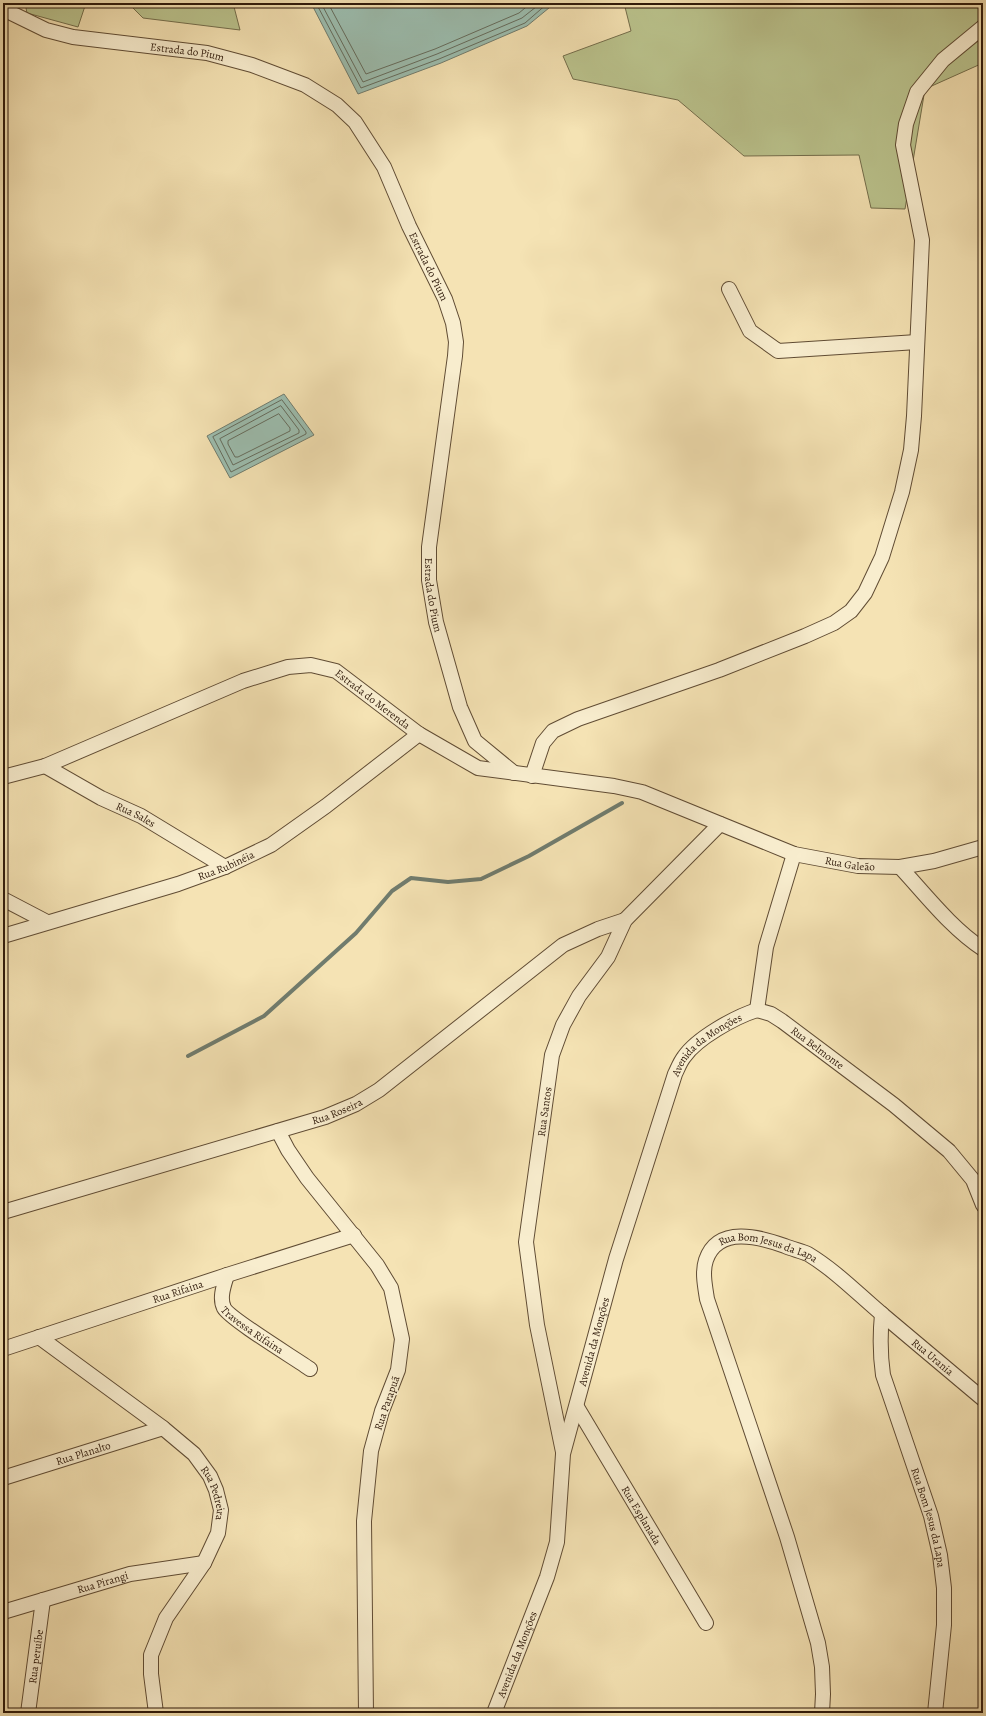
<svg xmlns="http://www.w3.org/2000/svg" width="986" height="1716" viewBox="0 0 986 1716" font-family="Alegreya,serif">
<rect width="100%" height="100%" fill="#f5e3b4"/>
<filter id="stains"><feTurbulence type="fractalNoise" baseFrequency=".005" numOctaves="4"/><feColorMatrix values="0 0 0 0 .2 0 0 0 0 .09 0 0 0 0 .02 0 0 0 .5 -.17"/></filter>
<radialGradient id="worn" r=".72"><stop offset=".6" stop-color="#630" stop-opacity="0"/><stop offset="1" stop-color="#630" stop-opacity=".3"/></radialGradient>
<g fill="#bbc48e" stroke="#746e4c">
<polygon points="25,3 86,3 78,27 27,13"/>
<polygon points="128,3 233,3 240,30 143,18"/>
<polygon points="624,3 983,3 983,63 925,89 905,209 871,208 859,155 744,156 678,100 573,79 563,56 631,31"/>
</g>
<g fill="#9cbeb0" stroke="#707c6e">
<polygon points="311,3 555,3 527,26 441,63 358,94"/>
<polygon points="284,394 314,435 230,478 207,436"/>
</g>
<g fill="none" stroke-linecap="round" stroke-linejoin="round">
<g stroke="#656c5d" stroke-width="1">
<polyline points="316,3 361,88 439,59 525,23 548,3"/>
<polyline points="321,3 363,82 437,54 522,18 541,3"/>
<polyline points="328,3 366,74 435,49 519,13 531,3"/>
<polygon points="282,400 306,432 306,434 231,472 213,437"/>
<polygon points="281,406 299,430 299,433 233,465 220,439"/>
<polygon points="279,414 290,428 290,431 238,457 235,457 228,444 228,441"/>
</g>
<polyline stroke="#707c6e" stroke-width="4" points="188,1056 264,1016 356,933 392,891 411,878 448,882 481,879 529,856 622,803"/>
<g stroke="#604c34" stroke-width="16">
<g id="minor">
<path id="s1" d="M 3,9 L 46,30 L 73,37 L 207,53 L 252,65 L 305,85 L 337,105 L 355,122 L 384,167 L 409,226 L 445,299 L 453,323 L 456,342 L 455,356 L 429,547 L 429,580 L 436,622 L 460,707 L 475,741 L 514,773"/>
<polyline points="729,289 750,331 778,351 917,342"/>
<path id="s2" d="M 45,766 L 101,798 L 141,816 L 225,867"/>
<polyline points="532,776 543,743 553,731 578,719 719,670 805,636 834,623 851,611 865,593 882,557 902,492 911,450 914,416 922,240 903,145 906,124 917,92 943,60 983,27"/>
<path id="s3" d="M 3,777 L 45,766 L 243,681 L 288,667 L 311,665 L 336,671 L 419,734 L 478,768 L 614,786 L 642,792 L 794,854 L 858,866 L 900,867 L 934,861 L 983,847"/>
<path d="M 900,867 C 926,895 951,928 983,949"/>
<polyline points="3,899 47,922"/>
<path id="s4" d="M 3,936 L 178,884 L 225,867 L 271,845 L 326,806 L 419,734"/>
<path id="s5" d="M 757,1010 L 771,1014 L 782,1021 L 894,1105 L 949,1151 L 973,1180 L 983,1205"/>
<polyline points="757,1010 766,947 794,854"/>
<polyline points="278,1131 288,1150 307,1178 377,1265 391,1288 402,1339 398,1370 382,1411 371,1451 364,1521 366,1713"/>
<path id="s6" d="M 3,1212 L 325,1117 L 356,1104 L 379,1090 L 563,945 L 598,929 L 625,920"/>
<path id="s7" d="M 227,1275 C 224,1285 219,1298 224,1308 C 230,1319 296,1359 310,1369"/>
<path id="s8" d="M 882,1314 C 880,1335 880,1354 883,1375 L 931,1516 L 940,1555 L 944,1588 L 944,1625 L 935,1713"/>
<path id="s9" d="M 39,1337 L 163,1428 L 194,1454 L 210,1476 L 216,1490 L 221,1510 L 218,1533 L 204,1563 L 166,1618 L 151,1655 L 151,1674 L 156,1713"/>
<path id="s10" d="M 3,1349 L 227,1275 L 354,1235"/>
<path id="s11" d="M 577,1407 L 706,1623"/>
<path id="s12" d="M 563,1452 L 537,1325 L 526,1242 L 552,1055 L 563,1025 L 579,996 L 608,957 L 625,920 L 720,824"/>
<path id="s13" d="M 3,1478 L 163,1428"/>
<path id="s14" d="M 3,1612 L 130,1574 L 204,1563"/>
<path id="s15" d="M 28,1713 L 43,1600"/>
<path id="s16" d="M 494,1713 L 547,1577 L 557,1542 L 563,1454 L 616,1259 L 675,1074 C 678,1068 680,1062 684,1057 C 697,1038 735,1017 757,1010"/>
<path id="s17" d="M 822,1713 L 823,1694 L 822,1667 L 818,1643 L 787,1537 L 707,1299 C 705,1286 702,1272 706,1260 C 718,1225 760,1237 785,1246 C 792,1249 801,1251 808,1254 C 836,1271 858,1294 883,1315 C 916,1343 950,1371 983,1399"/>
</g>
</g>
<use href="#minor" stroke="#f8edce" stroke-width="14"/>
</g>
<g text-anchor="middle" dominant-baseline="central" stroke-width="3" stroke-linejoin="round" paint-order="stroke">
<g font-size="11" fill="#2e190a" stroke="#f8edce">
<text stroke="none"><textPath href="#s1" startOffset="191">Estrada do Pium</textPath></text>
<text stroke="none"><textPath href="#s1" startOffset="539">Estrada do Pium</textPath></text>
<text stroke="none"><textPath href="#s1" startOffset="875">Estrada do Pium</textPath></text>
<text stroke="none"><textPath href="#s3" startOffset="401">Estrada do Merenda</textPath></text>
<text stroke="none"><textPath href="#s2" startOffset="103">Rua Sales</textPath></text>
<text stroke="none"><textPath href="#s3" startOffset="914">Rua Galeão</textPath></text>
<text stroke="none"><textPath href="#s4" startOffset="234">Rua Rubinéia</textPath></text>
<text stroke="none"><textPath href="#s16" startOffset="711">Avenida da Monções</textPath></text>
<text stroke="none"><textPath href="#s5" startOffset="72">Rua Belmonte</textPath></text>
<text stroke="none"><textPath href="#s6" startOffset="349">Rua Roseira</textPath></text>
<text stroke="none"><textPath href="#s12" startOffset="345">Rua Santos</textPath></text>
<text stroke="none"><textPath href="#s17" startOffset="545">Rua Bom Jesus da Lapa</textPath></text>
<text stroke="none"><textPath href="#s10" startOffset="184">Rua Rifaina</textPath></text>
<text stroke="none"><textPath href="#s7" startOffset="70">Travessa Rifaina</textPath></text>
<text stroke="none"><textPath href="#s16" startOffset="387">Avenida da Monções</textPath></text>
<text stroke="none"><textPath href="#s17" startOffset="748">Rua Urania</textPath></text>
<text transform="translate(387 1403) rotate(-71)">Rua Parapuã</text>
<text stroke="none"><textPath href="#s13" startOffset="84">Rua Planalto</textPath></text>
<text stroke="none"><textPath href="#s9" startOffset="239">Rua Pedreira</textPath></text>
<text stroke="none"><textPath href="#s11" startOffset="126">Rua Esplanada</textPath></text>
<text stroke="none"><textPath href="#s8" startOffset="211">Rua Bom Jesus da Lapa</textPath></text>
<text stroke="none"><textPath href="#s14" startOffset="104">Rua Pirangi</textPath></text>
<text stroke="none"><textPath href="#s16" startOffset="63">Avenida da Monções</textPath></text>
<text stroke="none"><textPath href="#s15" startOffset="57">Rua peruíbe</textPath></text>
</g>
</g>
<rect width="986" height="1716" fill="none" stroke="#f5e3b4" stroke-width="16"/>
<rect x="4" y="4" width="978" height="1708" fill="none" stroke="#2e190a" stroke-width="2"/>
<rect x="8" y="8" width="970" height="1700" fill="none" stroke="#2e190a"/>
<rect width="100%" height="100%" filter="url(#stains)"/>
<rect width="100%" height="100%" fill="url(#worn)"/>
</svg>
